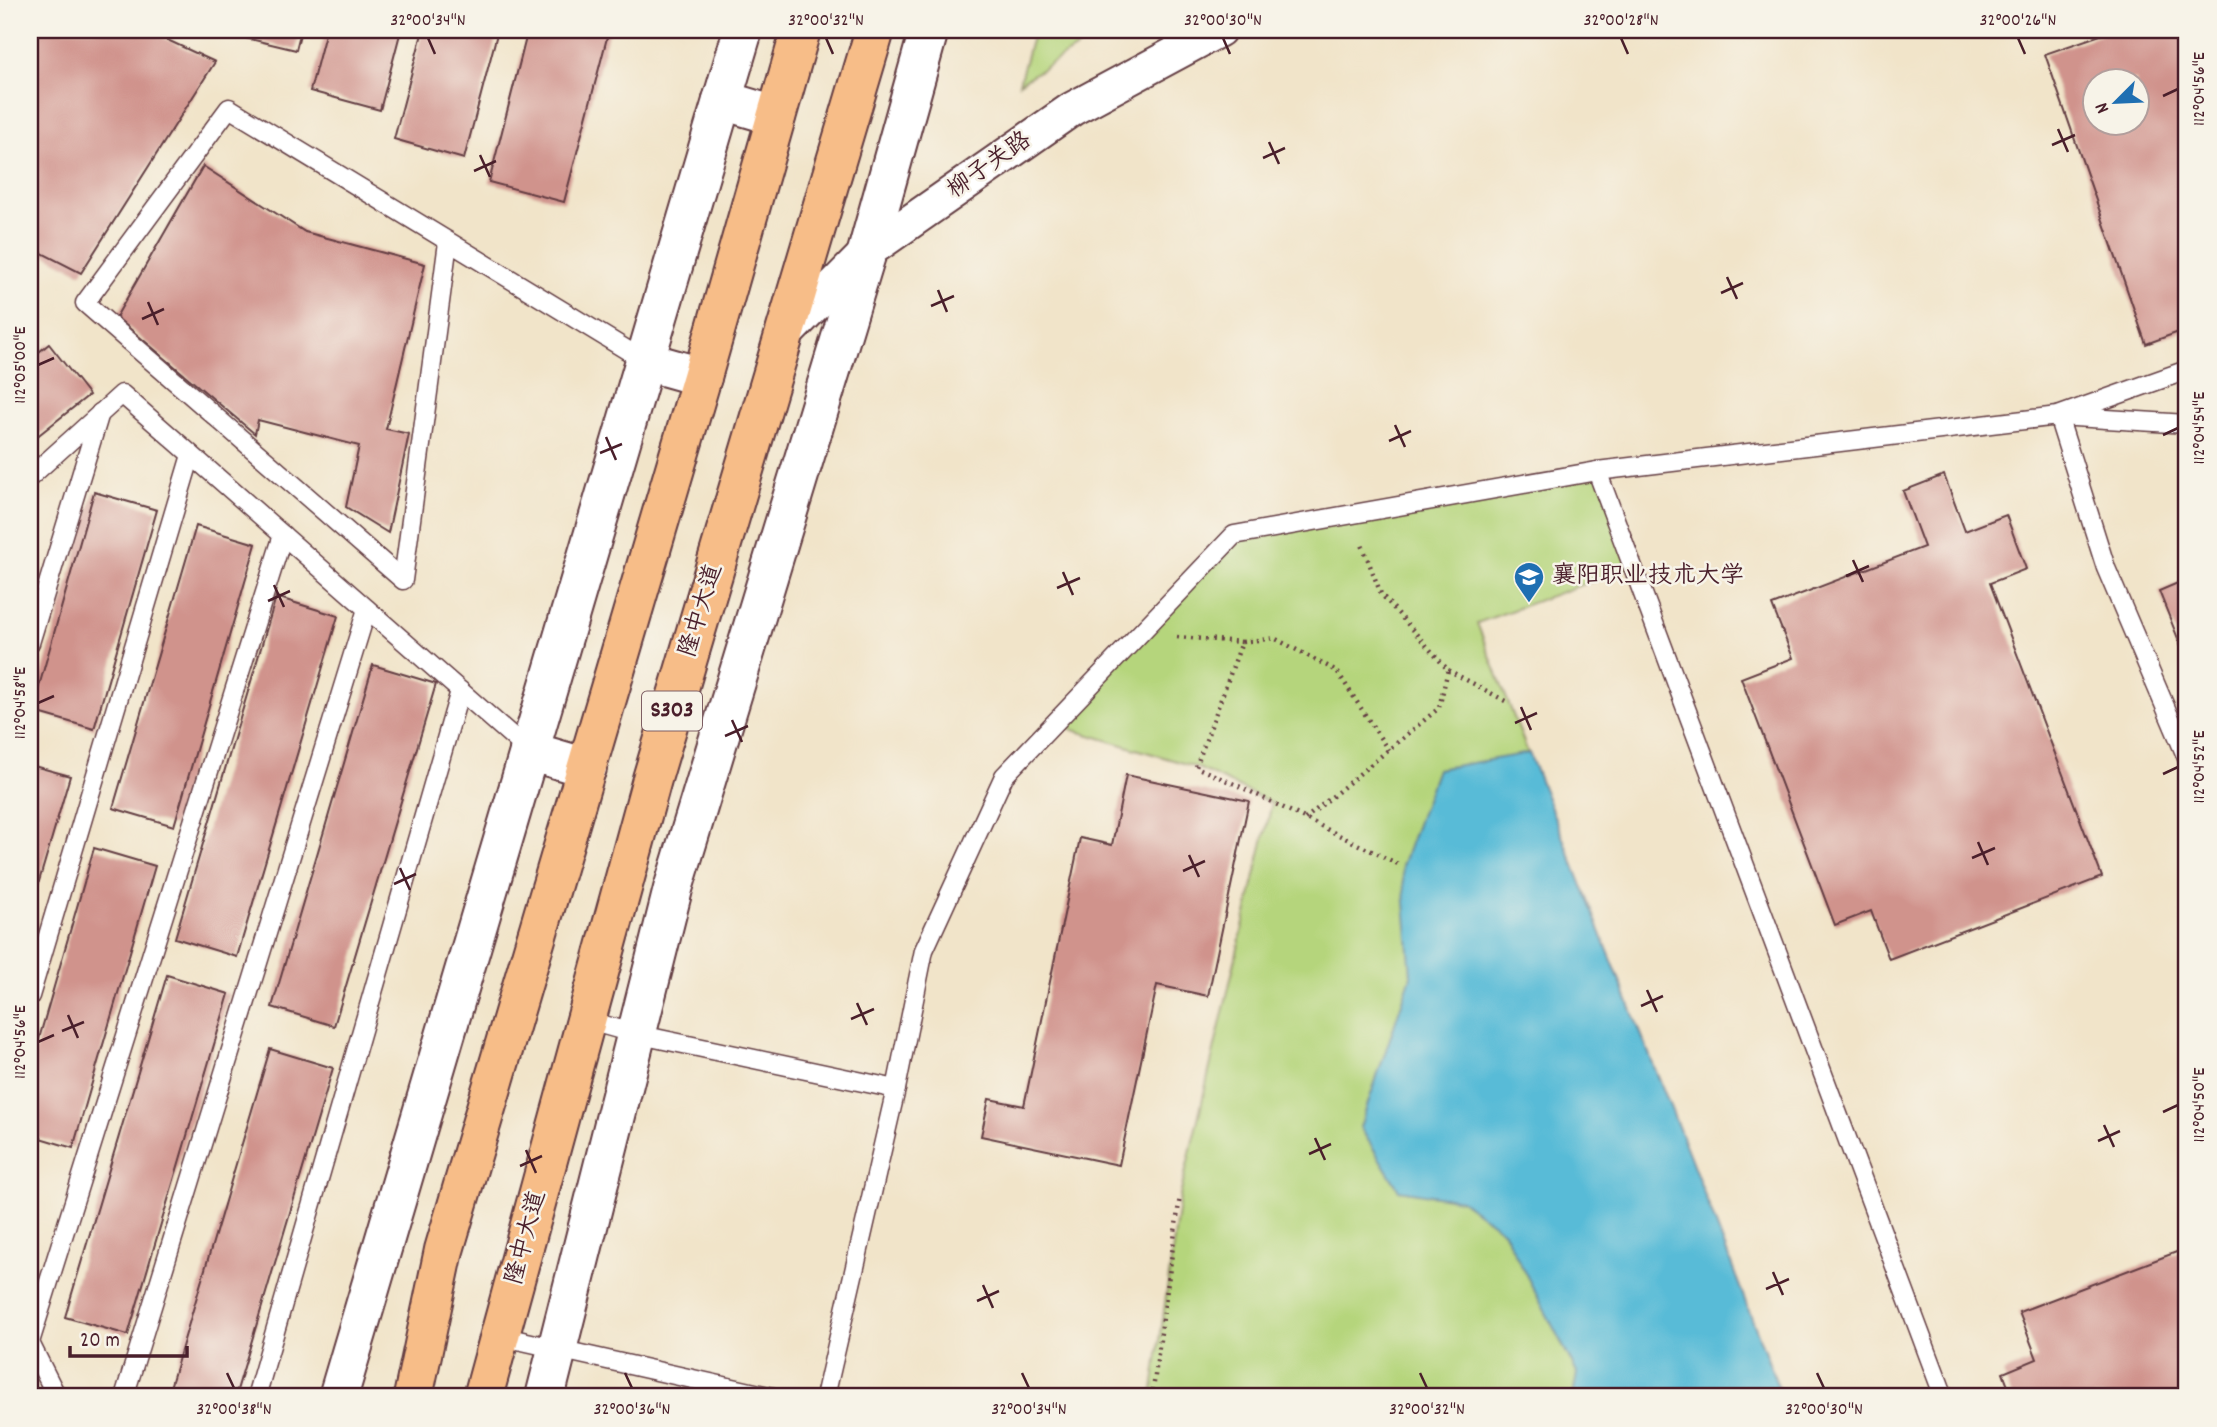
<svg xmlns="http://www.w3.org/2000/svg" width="2217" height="1427" viewBox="0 0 2217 1427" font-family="Dekko,'LXGW WenKai TC',sans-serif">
<rect width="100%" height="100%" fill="#f7f3e8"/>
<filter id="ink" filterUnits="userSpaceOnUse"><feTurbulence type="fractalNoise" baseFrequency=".0143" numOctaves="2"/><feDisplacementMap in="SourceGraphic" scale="14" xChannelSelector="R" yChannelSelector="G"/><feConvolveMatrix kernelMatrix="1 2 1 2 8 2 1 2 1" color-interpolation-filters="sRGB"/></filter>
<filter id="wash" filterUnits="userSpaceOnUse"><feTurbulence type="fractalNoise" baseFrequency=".00686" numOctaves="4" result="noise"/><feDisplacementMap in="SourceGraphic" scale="28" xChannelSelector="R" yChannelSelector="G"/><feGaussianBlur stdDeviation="1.57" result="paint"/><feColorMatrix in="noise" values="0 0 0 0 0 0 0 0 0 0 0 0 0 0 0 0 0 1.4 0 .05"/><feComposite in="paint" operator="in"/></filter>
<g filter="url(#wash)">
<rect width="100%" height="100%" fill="#f1e4c9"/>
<g fill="#b5d57c" stroke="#807a54" stroke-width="2">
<polygon points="1034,30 1106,30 1019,83"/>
<polygon points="1597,471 1633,566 1477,623 1781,1397 1152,1397 1180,1196 1272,803 1196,767 1053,724 1234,535"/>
</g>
<polygon fill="#59bbd7" stroke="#526d81" stroke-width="2" points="1529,753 1689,1154 1782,1397 1573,1397 1577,1373 1504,1232 1461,1200 1399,1190 1360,1127 1411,976 1402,866 1437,769"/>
<g id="blocks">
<g fill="#d0938c" fill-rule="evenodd">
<polygon points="30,30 146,30 215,62 81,273 30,247"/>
<polygon points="234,30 301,30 296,50 233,35"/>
<polygon points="326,30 401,30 380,110 310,91"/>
<polygon points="423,30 498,30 464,159 394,139"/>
<polygon points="528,30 609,30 564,202 489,182"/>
<path d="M 2115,30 L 2187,30 L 2187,329 L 2146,344 L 2045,54 ZM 2094,80 L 2136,80 L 2136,122 L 2094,122 Z"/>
<polygon points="203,166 305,232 425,264 386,429 409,434 388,533 346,507 359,446 258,420 255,434 116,317"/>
<polygon points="49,344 89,395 30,442 30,359"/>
<polygon points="1944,475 1965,531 2006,515 2026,569 1990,583 2102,877 1889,959 1871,911 1835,925 1741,678 1793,658 1772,605 1924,547 1903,491"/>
<polygon points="94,492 157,510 94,729 32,711"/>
<polygon points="196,526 256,544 174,826 113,808"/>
<polygon points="2187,579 2187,661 2159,591"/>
<polygon points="276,597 338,616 237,957 175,938"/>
<polygon points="373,665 436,684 334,1026 272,1007"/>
<polygon points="30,765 70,776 30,912"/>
<polygon points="1126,775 1249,801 1208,996 1157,985 1119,1165 981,1136 989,1099 1024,1106 1080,838 1112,845"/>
<polygon points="94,848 155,866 73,1148 30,1135 30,1070"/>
<polygon points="167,975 229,994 128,1335 65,1317"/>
<polygon points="270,1049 333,1068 235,1397 190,1397 169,1391"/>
<polygon points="2187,1248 2187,1397 2012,1397 2003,1373 2037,1359 2019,1312"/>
</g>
</g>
</g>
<g filter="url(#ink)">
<use href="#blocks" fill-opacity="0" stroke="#633d43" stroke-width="2"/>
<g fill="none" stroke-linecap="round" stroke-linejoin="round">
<g stroke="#633d43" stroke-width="21">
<g id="service">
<polyline points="448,242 403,580 85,303 229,108 645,361"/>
<polyline points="2187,370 2058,416 2106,568 2187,758"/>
<polyline points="1597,471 1944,1397"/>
<polyline points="30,477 122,394 529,751"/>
<polyline points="30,643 100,413"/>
<polyline points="30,996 191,455"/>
<polyline points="586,1020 636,1034 896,1089"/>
<polyline points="500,1336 773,1397"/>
<polyline points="30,1342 283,535"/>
<polyline points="30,1343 54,1391 60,1397"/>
<polyline points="124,1397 367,609"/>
<polyline points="256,1397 460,691"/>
<polyline points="825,1397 896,1089 924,950 1004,776 1234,535 1597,471 2058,416 2187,424"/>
</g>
</g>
<g stroke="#633d43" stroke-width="37">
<polyline id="minor" points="785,335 867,252 1072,109 1219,30"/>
</g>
<g stroke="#633d43" stroke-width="42">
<g id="tertiary">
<polyline points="722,100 776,116"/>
<polyline points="645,361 702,377"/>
<polyline points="529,751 587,768"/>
<polyline points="338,1397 743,30"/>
<polyline points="545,1397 673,889 867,252 929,30"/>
</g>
</g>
<g stroke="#633d43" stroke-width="42">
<g id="primary">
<polyline points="413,1397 444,1250 702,377 801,30"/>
<polyline points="483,1397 652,779 875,30"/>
</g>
</g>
<g stroke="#633d43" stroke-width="4.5" stroke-dasharray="2 5" stroke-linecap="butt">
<polyline points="1177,637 1242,642 1196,767 1243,788 1402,866"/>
<polyline points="1242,642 1274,638 1337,671 1388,750"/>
<polyline points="1448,670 1509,703"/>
<polyline points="1305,819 1439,708 1448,670 1381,594 1361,542"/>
<polyline points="1152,1397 1180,1196"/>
</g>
<use href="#service" stroke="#fff" stroke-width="18"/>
<use href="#minor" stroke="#fff" stroke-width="33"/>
<use href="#tertiary" stroke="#fff" stroke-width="38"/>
<use href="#primary" stroke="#f7bd88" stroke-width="38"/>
</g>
</g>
<path fill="none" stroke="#4a1f2b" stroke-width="2.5" d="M 428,38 L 435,54M 826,38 L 833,54M 1223,38 L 1230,54M 1621,38 L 1628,54M 2018,38 L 2025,54M 2163,96 L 2178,89M 2058,129 L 2068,152M 1269,142 L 1279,164M 2052,145 L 2075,135M 480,155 L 490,177M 1263,158 L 1285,148M 474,171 L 496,161M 1727,277 L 1737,299M 938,290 L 947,312M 1721,293 L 1743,283M 148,302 L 158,325M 931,306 L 954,296M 142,319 L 164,309M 38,365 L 54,358M 1395,425 L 1405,447M 2163,435 L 2178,428M 606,437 L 616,460M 1389,441 L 1411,431M 600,453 L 622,444M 1853,560 L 1863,582M 1063,572 L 1073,595M 1846,576 L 1869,566M 274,585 L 284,607M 1057,588 L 1080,578M 268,601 L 290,591M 38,703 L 54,696M 1521,707 L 1531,730M 732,720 L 742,742M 1515,723 L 1537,713M 725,736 L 748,726M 2163,774 L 2178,767M 1978,842 L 1988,865M 1189,855 L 1199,877M 1972,858 L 1995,848M 400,868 L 410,890M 1183,871 L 1205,861M 394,884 L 416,874M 1647,990 L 1657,1012M 857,1003 L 867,1025M 1641,1006 L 1663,996M 68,1015 L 78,1038M 851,1019 L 874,1009M 62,1031 L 84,1022M 38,1042 L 54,1035M 2163,1112 L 2178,1105M 2104,1125 L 2114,1147M 1315,1138 L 1325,1160M 2098,1141 L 2120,1131M 526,1150 L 536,1173M 1309,1154 L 1331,1144M 520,1166 L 542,1156M 1773,1272 L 1783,1295M 983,1285 L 993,1308M 1766,1289 L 1789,1279M 977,1301 L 999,1291M 227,1373 L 234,1388M 625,1373 L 632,1388M 1022,1373 L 1029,1388M 1420,1373 L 1427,1388M 1817,1373 L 1824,1388"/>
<defs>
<g id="university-pin" transform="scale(1.575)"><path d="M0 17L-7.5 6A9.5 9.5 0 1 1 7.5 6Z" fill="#1f6fb2" stroke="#f7f3e8"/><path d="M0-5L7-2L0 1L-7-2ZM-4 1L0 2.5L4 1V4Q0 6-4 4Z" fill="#fff"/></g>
</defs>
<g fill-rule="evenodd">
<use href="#university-pin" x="1529" y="577"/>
</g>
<g text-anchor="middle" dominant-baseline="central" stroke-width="5" stroke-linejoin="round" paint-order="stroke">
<rect fill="#f7f3e8" stroke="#7e5f64" stroke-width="2" x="642" y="691.5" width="60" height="39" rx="5"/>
<g font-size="23" font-weight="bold" fill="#4a1f2b">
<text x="672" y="711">S303</text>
</g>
<g font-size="24" fill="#4a1f2b" stroke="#f7f3e8">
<text transform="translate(990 166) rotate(-35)">柳子关路</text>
<text transform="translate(702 611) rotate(-73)">隆中大道</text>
<text transform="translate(527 1238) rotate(-75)">隆中大道</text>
</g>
<g font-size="24" fill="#4a1f2b" stroke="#f7f3e8" text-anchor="start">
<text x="1552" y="577">襄阳职业技术大学</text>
</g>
</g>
<rect width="2217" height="1427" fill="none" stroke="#f7f3e8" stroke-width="77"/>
<g transform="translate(2116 102) rotate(246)"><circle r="33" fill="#f7f3e8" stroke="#b29e9c" stroke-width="2"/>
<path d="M0-5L12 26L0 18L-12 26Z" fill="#1f6fb2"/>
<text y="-10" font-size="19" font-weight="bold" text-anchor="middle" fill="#4a1f2b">N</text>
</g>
<path d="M70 1346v10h117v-10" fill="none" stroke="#4a1f2b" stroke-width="3.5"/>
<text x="80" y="1346" font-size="21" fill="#4a1f2b" stroke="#f7f3e8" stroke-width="5" paint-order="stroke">20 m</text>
<rect x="38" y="38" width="2140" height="1350" fill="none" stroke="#4a1f2b" stroke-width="2.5"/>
<g font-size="18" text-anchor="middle" fill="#4a1f2b">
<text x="428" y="25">32°00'34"N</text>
<text x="826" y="25">32°00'32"N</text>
<text x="1223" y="25">32°00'30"N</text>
<text x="1621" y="25">32°00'28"N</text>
<text x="2018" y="25">32°00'26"N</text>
<text transform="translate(2198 89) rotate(-90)" y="6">112°04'56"E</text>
<text transform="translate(19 365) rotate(-90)" y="6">112°05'00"E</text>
<text transform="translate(2198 428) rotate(-90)" y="6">112°04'54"E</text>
<text transform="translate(19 703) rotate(-90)" y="6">112°04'58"E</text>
<text transform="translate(2198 767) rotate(-90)" y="6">112°04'52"E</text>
<text transform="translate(19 1042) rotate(-90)" y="6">112°04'56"E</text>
<text transform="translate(2198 1105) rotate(-90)" y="6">112°04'50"E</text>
<text x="234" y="1414">32°00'38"N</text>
<text x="632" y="1414">32°00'36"N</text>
<text x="1029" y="1414">32°00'34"N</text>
<text x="1427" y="1414">32°00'32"N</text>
<text x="1824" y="1414">32°00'30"N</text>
</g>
</svg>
